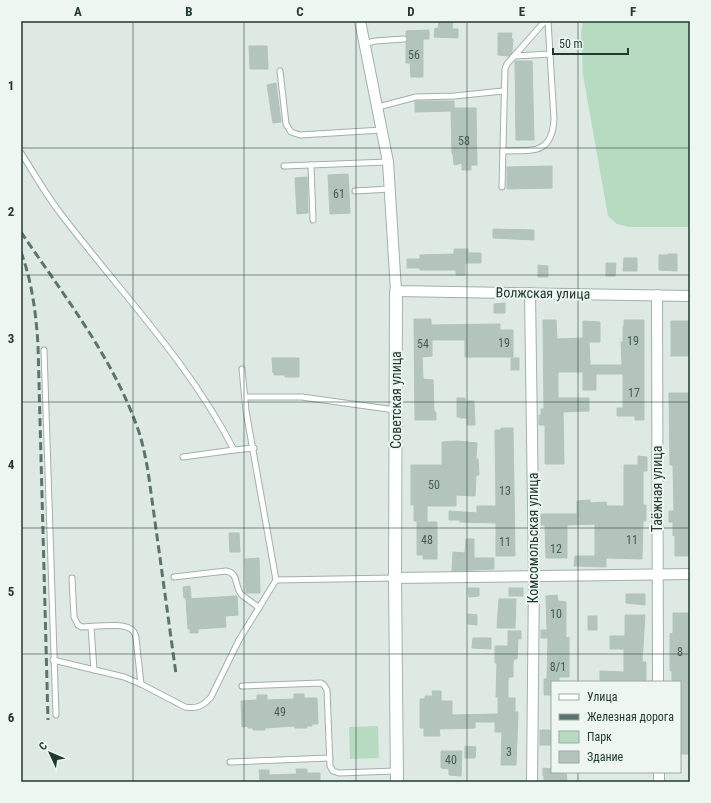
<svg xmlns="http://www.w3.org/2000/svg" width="711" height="803" viewBox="0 0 711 803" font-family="'Roboto Condensed',sans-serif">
<rect width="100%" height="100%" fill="#dee9e4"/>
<g fill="#b6dbc0">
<polygon points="583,21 690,21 690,227 629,227 617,224 608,216 583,75 581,34"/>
<polygon points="378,726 379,758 350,759 349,727"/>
</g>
<g fill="#b3c4bd" stroke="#b1c3bb">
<polygon points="439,21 453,21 452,29 458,29 458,38 434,37 435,28 438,29"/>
<polygon points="429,30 429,39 423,39 423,77 411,77 410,63 406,63 406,43 408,39 406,35 406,31"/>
<polygon points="498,33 512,33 511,39 513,39 512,52 509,56 498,55"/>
<polygon points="249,46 267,46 268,69 250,69"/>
<polygon points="515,61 532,61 534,140 516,140"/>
<polygon points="276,83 281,122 273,123 267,85"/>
<polygon points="415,101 454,101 454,108 476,108 477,165 471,165 471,170 462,170 462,163 454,165 453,154 452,154 451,111 415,112"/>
<polygon points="552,166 552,188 507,189 507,167"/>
<polygon points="348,174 350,213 330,214 328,175"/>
<polygon points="307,177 308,213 297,214 295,178"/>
<polygon points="493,229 534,230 534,240 493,238"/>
<polygon points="454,249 468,249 468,253 481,253 481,263 465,263 465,275 456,275 456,270 420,270 420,268 407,268 407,259 420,259 420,255 454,254"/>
<polygon points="668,254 677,254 677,271 659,270 659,255 668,255"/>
<polygon points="624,258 637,258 637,271 623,271"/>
<polygon points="606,263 616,263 615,276 606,276"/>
<polygon points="538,265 548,266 548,277 538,277"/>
<polygon points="505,303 505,313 494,313 494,304"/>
<polygon points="414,319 431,319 431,325 500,324 500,330 513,330 513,357 465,357 465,340 432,340 432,356 422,357 423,379 433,380 434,412 436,412 436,420 415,420"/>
<polygon points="543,320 556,320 557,339 583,338 583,321 600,322 600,342 589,342 590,365 622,365 621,342 623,342 623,326 624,326 624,320 644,320 644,420 635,420 635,416 617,416 617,408 623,408 623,374 596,374 596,390 583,390 583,372 558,372 558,398 589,398 589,411 563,412 564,464 545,464 545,425 539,425 539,415 541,415 541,409 544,409"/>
<rect x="671" y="321" width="18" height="35"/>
<polygon points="272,358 299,358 299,377 285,377 285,375 274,375 274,373 273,373"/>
<rect x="511" y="358" width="8" height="12"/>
<polygon points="669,393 690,393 690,556 675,556 675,535 673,536 673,522 669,522 669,511 674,511 673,465 670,465"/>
<polygon points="457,398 465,398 466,410 467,410 467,401 474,401 475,425 467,425 467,418 460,418 460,417 457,417"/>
<polygon points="501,428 513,428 515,556 496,556 496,523 460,522 459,520 449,520 449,511 477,513 477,506 496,506 495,430 501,430"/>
<polygon points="457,441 477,443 476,459 478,459 479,475 476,475 475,496 456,495 456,506 427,506 427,522 437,522 437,559 423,559 423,555 417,555 417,521 414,521 414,505 411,505 411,465 442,465 442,442"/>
<polygon points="638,456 647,457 647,471 643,471 643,505 646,505 646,521 643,521 642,559 606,558 606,567 574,566 575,556 595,556 595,524 567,525 567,558 546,558 545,525 541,525 541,514 577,514 577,501 590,500 590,503 606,502 607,506 624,506 624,465 638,465"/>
<polygon points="229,533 239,533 240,552 230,552"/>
<polygon points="466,539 474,539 474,558 494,558 494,569 452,571 453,552 465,553"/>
<polygon points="259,558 260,593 246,593 245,559"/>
<polygon points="190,586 191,598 184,598 183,587"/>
<polygon points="468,588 479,588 479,596 469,597"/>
<rect x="509" y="588" width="14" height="8"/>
<polygon points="626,594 645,594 645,605 626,603"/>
<polygon points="557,595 558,601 566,602 566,638 569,637 569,677 559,677 559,682 552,682 552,695 544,695 544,679 547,679 548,638 541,638 541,630 547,630 546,596"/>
<polygon points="237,596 238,615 225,616 226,627 198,629 198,633 190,633 190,629 188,629 186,599"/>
<polygon points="499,599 516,599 515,628 497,628"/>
<polygon points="673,613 690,613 690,754 680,754 680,682 672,682 672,671 670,671 670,634 673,633"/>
<polygon points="468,614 477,615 477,625 468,624"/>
<polygon points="625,615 645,615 642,662 646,662 646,682 600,682 600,671 624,672 624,649 610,649 610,636 625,636"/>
<rect x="588" y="616" width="9" height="14"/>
<polygon points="508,631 521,631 521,639 518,639 517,659 514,659 513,663 513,677 509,677 508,679 508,698 515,698 515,712 518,712 516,765 501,765 502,732 495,732 495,722 475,722 475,728 439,729 440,736 424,736 424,728 420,728 420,699 425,699 425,696 433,696 432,691 441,691 441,701 452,701 452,715 498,714 498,697 496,697 497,663 495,663 495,646 508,646"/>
<polygon points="473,638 491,638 491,649 472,648"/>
<polygon points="294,694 304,694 304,698 317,698 318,724 312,724 312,726 307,726 307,728 295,728 294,726 265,728 265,730 253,730 253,728 248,728 248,726 242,727 241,701 257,700 257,695 267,695 267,700 294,699"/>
<rect x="540" y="730" width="12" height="15"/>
<polygon points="465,746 476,747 475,758 465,758"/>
<polygon points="441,751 462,751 461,776 449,775 449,769 441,768"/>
<polygon points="543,768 552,769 552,772 566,772 567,781 544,781 544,776 543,776"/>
<polygon points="296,769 307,769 307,773 320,773 320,782 260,782 259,770 269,770 269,775 297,774"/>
</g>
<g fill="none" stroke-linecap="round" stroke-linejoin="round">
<g stroke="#a1b1ab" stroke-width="7">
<g id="lane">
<polyline points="364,44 375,41 404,39"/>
<polyline points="515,56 550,54"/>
<polyline points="280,71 286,124 291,132 300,135 382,130"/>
<polyline points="378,107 416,97 454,96 503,91"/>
<path d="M 503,151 C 531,150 552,156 554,119 L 548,21"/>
<path d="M 21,153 C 34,173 46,195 61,214 C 120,292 189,362 234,450 L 254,448"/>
<polyline points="311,165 313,220"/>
<polyline points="284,166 388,162"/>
<polyline points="502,187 505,69 507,64 545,21"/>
<polyline points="355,191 390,189"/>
<polyline points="44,350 56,715"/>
<polyline points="242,369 246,411 276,580 395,578"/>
<polyline points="245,397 302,397 395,410"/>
<polyline points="183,457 234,450"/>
<path d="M 174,577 L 226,571 C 239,573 234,585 241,594 C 246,599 254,603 259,608"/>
<path d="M 72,578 L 74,617 L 78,625 L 82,627 C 94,627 127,621 134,632 C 135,634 136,636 136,638 L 141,684"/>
<polyline points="91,627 94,670"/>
<path d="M 53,660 L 124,677 L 141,684 L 185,707 C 197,709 203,706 211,697 L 239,640 L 276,580"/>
<polyline points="242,686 321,683 324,685 327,690 330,766 333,771 339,773 396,771"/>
<polyline points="230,762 330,758"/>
</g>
</g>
<g stroke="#a1b1ab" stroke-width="12">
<g id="street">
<polyline points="360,21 388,162 396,291 690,296"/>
<polyline points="530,293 534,576 532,782"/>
<polyline points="657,295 658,682"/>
<polyline points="395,578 690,574"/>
<polyline points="659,772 659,782"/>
</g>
</g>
<g stroke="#9db5ac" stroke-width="14">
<polyline id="secondary" points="396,291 395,578 397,782"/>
</g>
<use href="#lane" stroke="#fff" stroke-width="5"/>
<use href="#street" stroke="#fff" stroke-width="10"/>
<use href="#secondary" stroke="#fff" stroke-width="12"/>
<g stroke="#5a756d" stroke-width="3" stroke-dasharray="8 4" stroke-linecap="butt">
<path d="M 21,232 C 62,293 111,355 136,424 C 142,439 145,455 148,471 L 176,674"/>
<path d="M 21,252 C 32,282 36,313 38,345 L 48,720"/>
</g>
</g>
<path fill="none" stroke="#203931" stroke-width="1" stroke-opacity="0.55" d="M 133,21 L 133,782M 244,21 L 244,782M 356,21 L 356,782M 467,21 L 467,782M 578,21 L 578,682M 21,148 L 690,148M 21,275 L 690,275M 21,402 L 690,402M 21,528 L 690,528M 21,654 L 690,654M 578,772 L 578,782"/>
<g text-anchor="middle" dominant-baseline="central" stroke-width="4" stroke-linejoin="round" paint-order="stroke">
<g font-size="12" fill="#455c54">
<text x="414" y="55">56</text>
<text x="464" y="141">58</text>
<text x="339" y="194">61</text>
<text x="633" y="341">19</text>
<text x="504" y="343">19</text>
<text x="423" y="344">54</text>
<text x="634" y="393">17</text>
<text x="434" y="485">50</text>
<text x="505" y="491">13</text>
<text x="427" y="540">48</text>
<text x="632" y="540">11</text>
<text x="505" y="542">11</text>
<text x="556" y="549">12</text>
<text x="556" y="614">10</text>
<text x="680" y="652">8</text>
<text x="558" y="667">8/1</text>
<text x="280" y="712">49</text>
<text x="509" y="752">3</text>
<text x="451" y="760">40</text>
</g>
<g font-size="14" fill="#203931" stroke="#eef6f2">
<text transform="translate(543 293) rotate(1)">Волжская улица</text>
<text transform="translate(396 400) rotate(-90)">Советская улица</text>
<text transform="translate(657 489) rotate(-90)">Таёжная улица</text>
<text transform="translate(533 538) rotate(-90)">Комсомольская улица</text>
</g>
</g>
<rect width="711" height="803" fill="none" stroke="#eef6f2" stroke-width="44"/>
<rect x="551" y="681" width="130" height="92" fill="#eef6f2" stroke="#9caaa5"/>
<rect x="559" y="694" width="20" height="6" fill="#ffffff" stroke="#9caaa5"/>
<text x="587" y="701" font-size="12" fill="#203931">Улица</text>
<rect x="559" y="714" width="20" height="6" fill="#5a756d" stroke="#9caaa5"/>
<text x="587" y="721" font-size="12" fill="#203931">Железная дорога</text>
<rect x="559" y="731" width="20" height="12" fill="#b6dbc0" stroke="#9caaa5"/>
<text x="587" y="741" font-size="12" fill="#203931">Парк</text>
<rect x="559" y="751" width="20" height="12" fill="#b3c4bd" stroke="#9caaa5"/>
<text x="587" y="761" font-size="12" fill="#203931">Здание</text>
<g transform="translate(50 753) rotate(314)" stroke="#eef6f2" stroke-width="3" paint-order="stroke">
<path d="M0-3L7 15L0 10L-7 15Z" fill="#203931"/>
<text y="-6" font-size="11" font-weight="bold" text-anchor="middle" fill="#203931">С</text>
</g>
<path d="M553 48v6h75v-6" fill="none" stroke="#203931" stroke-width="2"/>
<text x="559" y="48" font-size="12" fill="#203931" stroke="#eef6f2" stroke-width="3" paint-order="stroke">50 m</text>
<rect x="22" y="22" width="667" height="759" fill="none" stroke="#203931" stroke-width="1.5"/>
<g font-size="13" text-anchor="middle" font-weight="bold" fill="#203931">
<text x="78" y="16">A</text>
<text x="189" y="16">B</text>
<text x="300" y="16">C</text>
<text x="411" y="16">D</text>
<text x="522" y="16">E</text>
<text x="633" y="16">F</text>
<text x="11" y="90">1</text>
<text x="11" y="216">2</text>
<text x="11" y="343">3</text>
<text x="11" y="469">4</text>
<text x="11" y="596">5</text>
<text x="11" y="722">6</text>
</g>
</svg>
